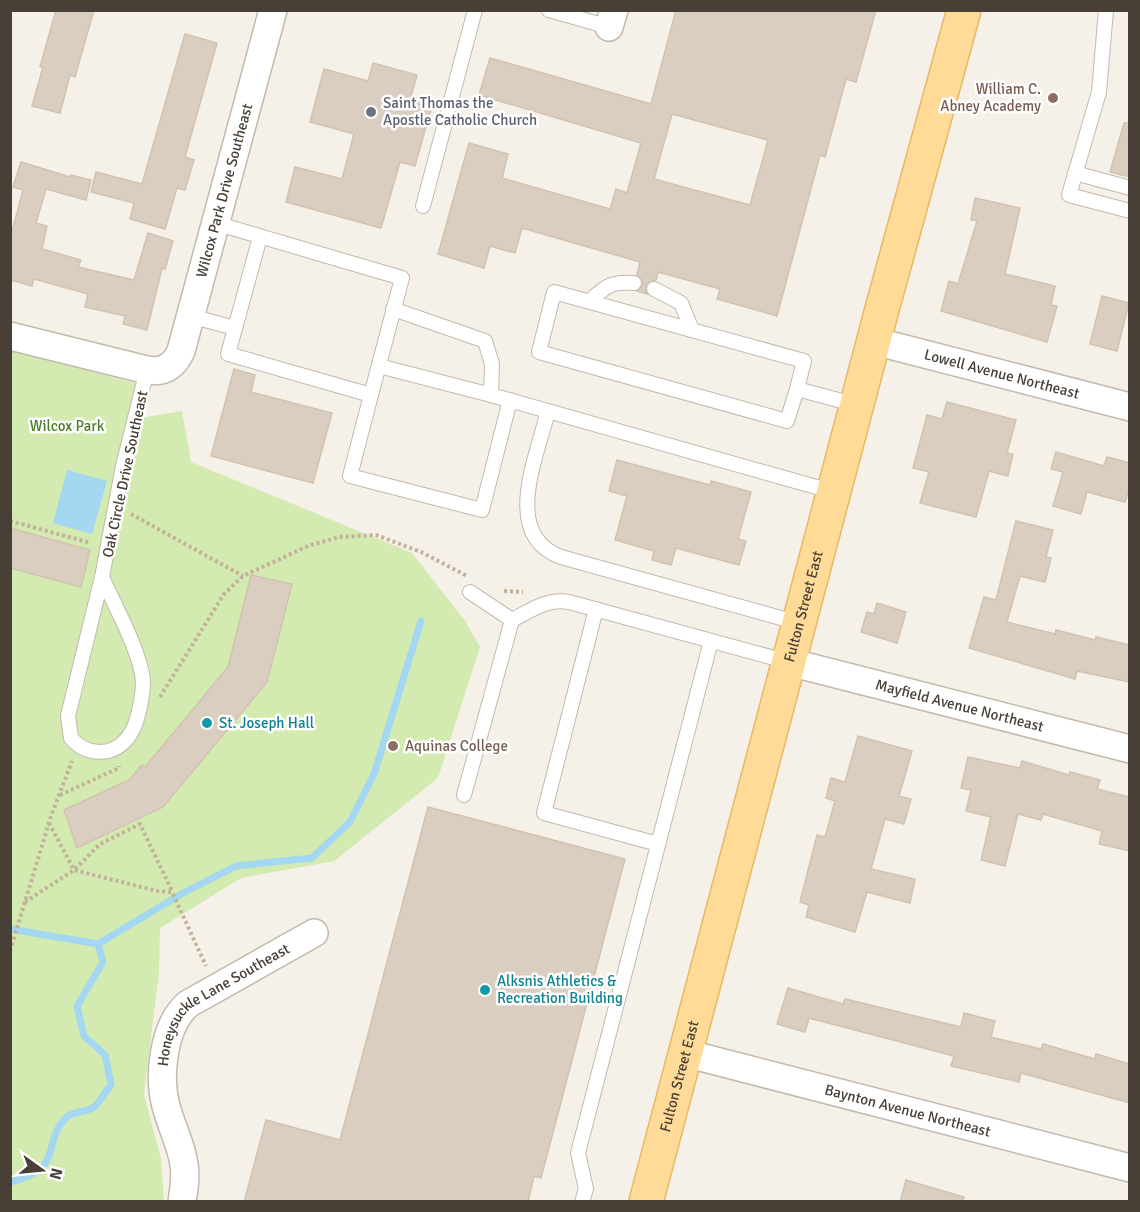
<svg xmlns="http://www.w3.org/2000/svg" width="1140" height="1212" viewBox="0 0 1140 1212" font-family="Signika,sans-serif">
<rect width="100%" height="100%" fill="#f5f0e8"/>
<polygon fill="#d3eab0" points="11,350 138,384 128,420 182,411 191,462 412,553 465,621 480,647 438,778 334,861 241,878 160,928 159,973 144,1094 161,1159 164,1201 11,1201"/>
<polygon fill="#a4d7f2" points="67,470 107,481 92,534 53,523"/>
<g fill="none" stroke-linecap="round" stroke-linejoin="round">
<g stroke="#a4d7f2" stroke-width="7">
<polyline points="10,929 98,944"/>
<path d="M 10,1182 C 67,1169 40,1141 68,1116 C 75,1111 88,1112 94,1107 C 101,1101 106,1091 111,1084 L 105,1055 L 84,1036 L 77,1006 L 103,962 L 98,944 L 183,893 L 236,866 L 312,858 L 350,822 L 374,774 L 421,621"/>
</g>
</g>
<g fill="#dacec0" stroke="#d2c3b0" stroke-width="1.5" fill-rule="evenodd">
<polygon points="56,10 94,10 75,77 70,75 60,113 32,106 43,67 40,67"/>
<path d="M 676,10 L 876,10 L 856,82 L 846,79 L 825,157 L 820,155 L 777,316 L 717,299 L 720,289 L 658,272 L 656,280 L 646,284 L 647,294 L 637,291 L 643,284 L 637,275 L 640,262 L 522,228 L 515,253 L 490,246 L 484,268 L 438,254 L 469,143 L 508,154 L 502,178 L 610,209 L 616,189 L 627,193 L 641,143 L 479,95 L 490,58 L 651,104 ZM 672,114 L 768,140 L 750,205 L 654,179 Z"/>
<polygon points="185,34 217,43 185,157 194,160 185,190 177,188 165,229 130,219 134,203 91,192 96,172 142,184"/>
<polygon points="373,63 417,75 411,96 433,102 415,166 400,162 381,228 286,202 295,167 342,179 354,134 310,122 324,69 368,81"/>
<polygon points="1124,123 1130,123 1130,177 1110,172"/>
<polygon points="21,162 70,177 71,175 91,180 86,200 46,189 36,223 47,226 42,249 81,260 78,267 134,280 148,233 173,241 165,269 162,268 147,330 123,324 125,316 85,307 88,294 34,279 32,286 10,280 10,239 23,190 13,187"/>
<polygon points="975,198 1020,208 1005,274 1055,286 1051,305 1057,306 1047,342 941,311 949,281 958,284 977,221 971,220"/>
<polygon points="1102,296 1129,303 1117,351 1090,344"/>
<polygon points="234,369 255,375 251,392 332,413 313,483 211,456"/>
<polygon points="947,402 1016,420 1007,453 1013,454 1008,476 989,471 976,517 920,503 929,472 913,468 927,415 942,419"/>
<polygon points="1056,452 1104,466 1107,457 1130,463 1130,486 1125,502 1087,492 1081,514 1053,506 1063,472 1051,469"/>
<polygon points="617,460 710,485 711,481 751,492 738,539 746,541 739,565 676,548 671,565 652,560 654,551 615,540 627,496 609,491"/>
<polygon points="1016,521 1053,530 1046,557 1051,558 1045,582 1020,576 1007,622 1055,634 1056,630 1095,640 1096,637 1130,645 1130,682 1077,671 1075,679 969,648 984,597 996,600"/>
<polygon points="10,528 90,550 81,587 10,568"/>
<polygon points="251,575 292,584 267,682 163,807 77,848 64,810 129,780 142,765 145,767 228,667"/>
<polygon points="877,603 906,612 897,643 861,632 867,612 874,614"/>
<polygon points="858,736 912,751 899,796 911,799 904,824 885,819 871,869 915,879 910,903 867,892 855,932 806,917 809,905 800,902 817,835 825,837 835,801 826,798 831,778 845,782"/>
<polygon points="968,757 1020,768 1022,761 1069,775 1070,772 1100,780 1097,789 1130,797 1130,851 1099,844 1102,831 1043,814 1041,820 1018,814 1005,866 981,860 991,817 966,811 971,790 961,788"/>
<polygon points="428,807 625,859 541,1178 534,1176 528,1202 244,1202 266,1120 340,1140"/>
<polygon points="788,988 843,1004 845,999 961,1027 964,1013 995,1021 991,1037 1041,1049 1043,1044 1095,1059 1096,1054 1130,1064 1130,1103 1021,1073 1019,1082 951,1066 954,1056 809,1018 805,1032 777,1024"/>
<polygon points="906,1180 964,1197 963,1202 900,1202"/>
</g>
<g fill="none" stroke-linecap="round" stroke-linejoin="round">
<g stroke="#c3baae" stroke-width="16">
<g id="lane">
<polyline points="549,10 609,27"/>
<polyline points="1106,10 1099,92 1069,195 1130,211"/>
<polyline points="1075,173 1130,188"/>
<polyline points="423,206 475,10"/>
<polyline points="215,223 402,278 371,395"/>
<polyline points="260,237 228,354 371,395 350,476 482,510 510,400"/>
<polyline points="654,289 681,303 692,330"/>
<path d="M 590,301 C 605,286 613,281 634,283"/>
<polyline points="393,309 485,341 492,364 491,395 834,492"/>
<polyline points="190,316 235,328"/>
<polyline points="379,366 491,395"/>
<polyline points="797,389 787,421 539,352 554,292 804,361 797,389 857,405"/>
<path d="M 548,411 C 537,457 501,535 561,557 L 799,623"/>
<path d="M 102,577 C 114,604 141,653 143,681 C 143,695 140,709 136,722 C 131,736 123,747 108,751 C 93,754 80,749 71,738 L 68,716 L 102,577 L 123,466 L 147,370"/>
<polyline points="470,592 512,620"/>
<polyline points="596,609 544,813 658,844"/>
<path d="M 464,795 L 512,620 C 530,611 547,598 569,602 L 789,662"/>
<polyline points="582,1202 586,1189 578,1153 711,641"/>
</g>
</g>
<g stroke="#c3baae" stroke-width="30">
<g id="street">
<polyline points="609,27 614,10"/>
<path id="s1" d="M 10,336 L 147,370 C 164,373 174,366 181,351 L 273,10"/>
<path id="s2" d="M 874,341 L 1130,407"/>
<path id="s3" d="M 789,662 L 1130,749"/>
<path id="s4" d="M 685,1053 L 1130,1168"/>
<path id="s5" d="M 182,1202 C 184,1189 186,1177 184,1164 C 181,1144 171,1126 166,1106 C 158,1076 163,1026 188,1004 L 314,933"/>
</g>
</g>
<g stroke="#e7b864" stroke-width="36">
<g id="primary">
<path id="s6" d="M 646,1202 L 881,313 L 964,10"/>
</g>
</g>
<g stroke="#c3b29b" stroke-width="4" stroke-dasharray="3 3" stroke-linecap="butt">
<polyline points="131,514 243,576"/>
<polyline points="10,521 91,543"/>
<polyline points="504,591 523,592"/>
<polyline points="160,697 224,594 243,576 308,546 339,537 376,535 421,552 467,576"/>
<polyline points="60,795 119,768 119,766"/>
<polyline points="49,823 74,870 157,891 172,892 206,966"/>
<polyline points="25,902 74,870 100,844 140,824 172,891"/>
<polyline points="10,951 51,816 72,761"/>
</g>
<use href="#lane" stroke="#fff" stroke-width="14"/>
<use href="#street" stroke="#fff" stroke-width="27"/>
<use href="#primary" stroke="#ffdb97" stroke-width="33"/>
</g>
<g fill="#8d6e63" stroke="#fff" stroke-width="2">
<circle cx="1053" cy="98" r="6"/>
<circle cx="393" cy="746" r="6"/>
</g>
<circle fill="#6b7280" stroke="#fff" stroke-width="2" cx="371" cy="112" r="6"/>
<g fill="#0f9aa8" stroke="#fff" stroke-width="2">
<circle cx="207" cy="723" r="6"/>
<circle cx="485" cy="990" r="6"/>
</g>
<g text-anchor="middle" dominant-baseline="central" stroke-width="5" stroke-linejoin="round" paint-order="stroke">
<g font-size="15" fill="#785e54" stroke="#fff" text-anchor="end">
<text x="1041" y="89">William C.<tspan x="1041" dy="17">Abney Academy</tspan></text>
<text x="405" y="746" text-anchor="start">Aquinas College</text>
</g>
<g font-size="15" fill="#5b616d" stroke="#fff" text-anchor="start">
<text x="383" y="103">Saint Thomas the<tspan x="383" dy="17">Apostle Catholic Church</tspan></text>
</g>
<g font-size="15" fill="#484037" stroke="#fff">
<text stroke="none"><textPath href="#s1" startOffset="350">Wilcox Park Drive Southeast</textPath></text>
<text stroke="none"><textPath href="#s2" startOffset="132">Lowell Avenue Northeast</textPath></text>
<text transform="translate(125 474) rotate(-78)">Oak Circle Drive Southeast</text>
<text stroke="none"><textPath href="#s6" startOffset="616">Fulton Street East</textPath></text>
<text stroke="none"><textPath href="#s3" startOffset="176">Mayfield Avenue Northeast</textPath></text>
<text stroke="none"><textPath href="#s5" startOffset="231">Honeysuckle Lane Southeast</textPath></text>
<text stroke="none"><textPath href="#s6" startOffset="130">Fulton Street East</textPath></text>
<text stroke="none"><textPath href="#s4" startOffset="230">Baynton Avenue Northeast</textPath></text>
</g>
<g font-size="15" fill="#4d7c28" stroke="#fff">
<text x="67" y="426">Wilcox Park</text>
</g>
<g font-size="15" fill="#0d838f" stroke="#fff" text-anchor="start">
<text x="219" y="723">St. Joseph Hall</text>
<text x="497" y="981">Alksnis Athletics &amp;<tspan x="497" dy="17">Recreation Building</tspan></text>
</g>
</g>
<rect width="1140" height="1212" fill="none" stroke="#484037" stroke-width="24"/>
<g transform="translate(42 1170) rotate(105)" stroke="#ffffff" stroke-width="4.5" paint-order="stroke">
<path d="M0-4.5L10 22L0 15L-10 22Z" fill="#484037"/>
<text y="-9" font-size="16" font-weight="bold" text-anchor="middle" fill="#484037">N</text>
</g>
</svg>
